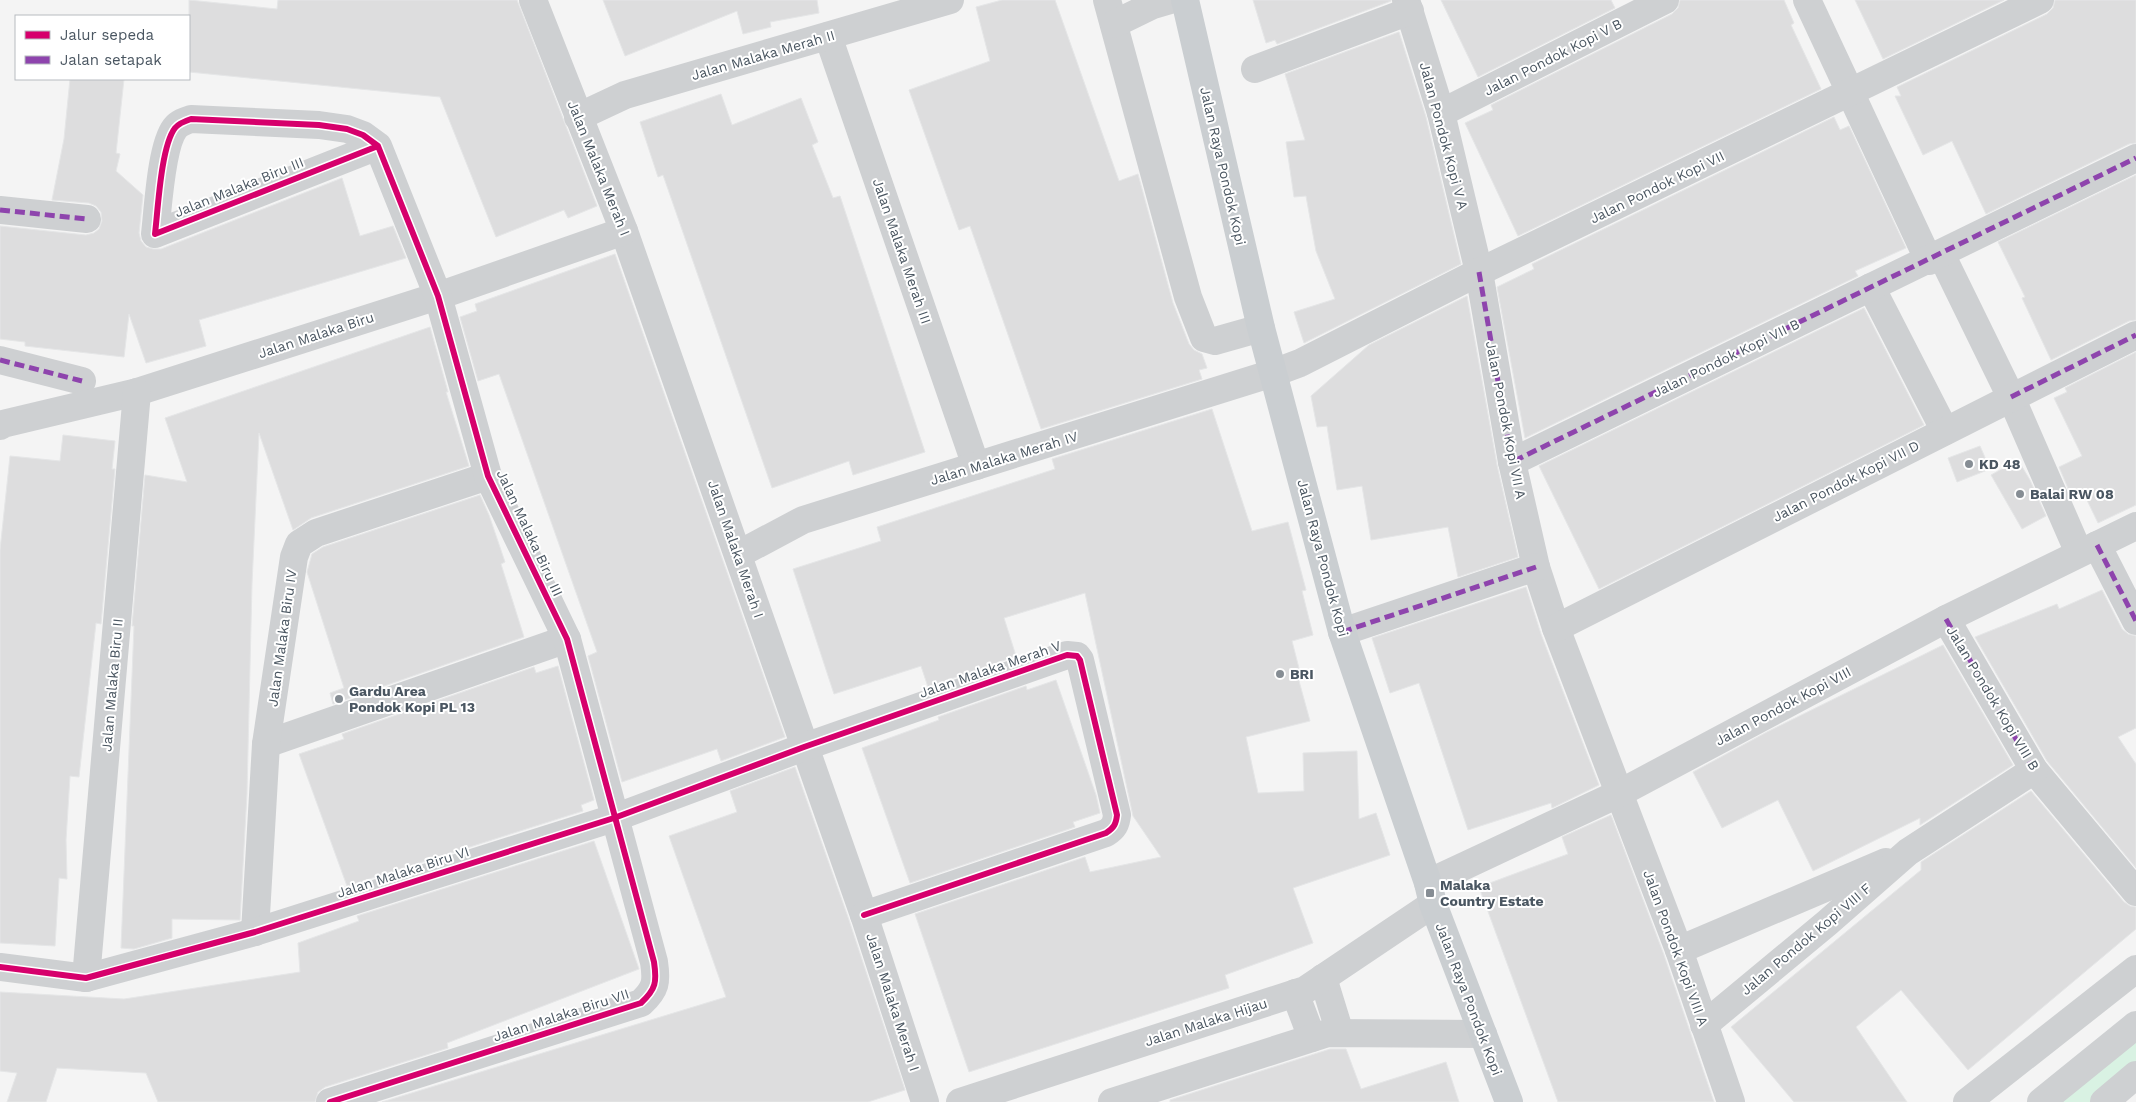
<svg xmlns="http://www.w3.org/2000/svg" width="2136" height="1102" viewBox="0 0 2136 1102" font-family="'Work Sans',sans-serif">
<rect width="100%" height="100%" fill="#f4f4f4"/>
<polygon fill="#d9f2e3" points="2136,1023 2136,1075 2104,1102 2041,1102"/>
<g fill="#ddddde" stroke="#e5e6e7">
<polygon points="189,0 277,9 278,0 517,0 597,206 568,218 564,210 496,237 440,97 189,72"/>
<polygon points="603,0 817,0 819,13 770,22 771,27 743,34 737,11 625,56"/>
<polygon points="1002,0 1055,0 1119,181 1138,174 1173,303 1189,344 1194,350 1202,354 1207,368 1199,370 1202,379 1041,429 970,226 959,230 909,90 990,61 976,7"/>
<polygon points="1253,0 1391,0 1391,1 1277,44 1275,40 1266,43"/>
<polygon points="1441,0 1611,0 1615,8 1478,77"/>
<polygon points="1680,0 1784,0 1794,23 1791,25 1821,89 1518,236 1465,123 1493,110 1491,105 1672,14 1678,8"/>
<polygon points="1855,0 2004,0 1883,59"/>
<polygon points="2055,0 2136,0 2136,143 2129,144 1986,214 1952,141 1923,155 1895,96 1901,96 1897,87 2047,14 2053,8"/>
<polygon points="1399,32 1426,117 1461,264 1304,343 1294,312 1335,299 1316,251 1306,196 1294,197 1286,142 1305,140 1285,74"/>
<polygon points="70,79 124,79 116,153 120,154 116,171 143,195 139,233 141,241 146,247 153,249 161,249 342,178 360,236 393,226 406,258 199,320 206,346 146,363 129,314 124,357 25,346 25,342 0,339 0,226 86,235 94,233 99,229 102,221 101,212 96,206 89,203 52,200 64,139"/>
<polygon points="721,94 732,125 801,98 818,142 812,145 833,198 840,196 925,452 853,475 849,461 772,488 663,175 658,177 640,122"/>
<polygon points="1834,117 1840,130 1849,126 1906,248 1855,271 1858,276 1525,438 1497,287 1534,269 1532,264"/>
<polygon points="2136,175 2136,320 2129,321 2051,360 2022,298 2025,297 1998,242"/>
<polygon points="615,254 785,737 721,761 717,749 622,782 588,656 597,652 499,374 478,381 460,317 477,311 475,304"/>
<polygon points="1467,296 1497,465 1518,557 1458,577 1448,527 1371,540 1362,486 1337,490 1327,426 1317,427 1311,396 1369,345"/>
<polygon points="1864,308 1924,425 1599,589 1539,466"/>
<polygon points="430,327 448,392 446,392 469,466 311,518 293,530 259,433 252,584 247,793 240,920 172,919 172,938 134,949 121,948 134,626 132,626 145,475 187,482 165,418"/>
<polygon points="2136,352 2136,505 2098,523 2084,494 2073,500 2059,467 2082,456 2054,398 2067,392 2065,388"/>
<polygon points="1212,409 1252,531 1288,522 1306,590 1302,591 1313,635 1292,641 1302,680 1299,681 1310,721 1246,737 1258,793 1304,791 1303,753 1357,751 1359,819 1376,813 1390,855 1293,888 1313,943 1225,975 1229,988 969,1072 915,914 1085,857 1090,872 1161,857 1133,816 1085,593 1004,618 1016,656 928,687 921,666 834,694 793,569 881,541 877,527 1055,469 1052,459"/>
<polygon points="63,435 115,441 112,469 115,469 101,624 96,623 79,777 70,776 66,840 67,879 59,878 55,946 0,943 0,550 10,456 60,461"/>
<polygon points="1980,446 1990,469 1957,482 1948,458"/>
<polygon points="2018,460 2030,480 2046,516 2022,529 1991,475"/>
<polygon points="480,495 489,515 505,562 501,564 524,637 333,704 330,693 344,688 307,572 312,554 323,547"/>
<polygon points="1526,587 1541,634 1599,785 1552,808 1551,803 1468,830 1419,683 1390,693 1372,638"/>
<polygon points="2102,590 2122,629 2128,634 2136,636 2136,728 2118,737 2136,764 2136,868 2047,761 1975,637 2057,604 2059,609"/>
<polygon points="1943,645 2013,765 1920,825 1920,818 1813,871 1778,800 1722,828 1693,772 1767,732"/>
<polygon points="558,666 594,800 581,805 583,811 347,886 299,754 344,739 342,734 534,667 536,673"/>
<polygon points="1056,680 1096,795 1100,813 1073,822 1075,827 910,883 862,748 939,720 938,717 1026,686 1027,690"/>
<polygon points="795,767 849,920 905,1090 868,1102 382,1102 726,997 669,836 737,812 730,791"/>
<polygon points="2031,791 2124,902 2130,906 2136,907 2136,929 1968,1070 1901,990 1856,1027 1907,1102 1794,1102 1731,1027 1921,870 1921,862"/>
<polygon points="1611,815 1664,955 1714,1102 1558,1102 1479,887 1568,854 1562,837"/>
<polygon points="594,841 639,969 447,1043 448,1048 325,1087 318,1092 315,1102 158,1102 146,1073 57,1068 46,1102 7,1102 17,1073 0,1071 0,992 124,999 300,972 298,943 359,921 357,916"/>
<polygon points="1330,1049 1346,1049 1361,1089 1446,1062 1459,1102 1170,1102 1170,1100"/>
</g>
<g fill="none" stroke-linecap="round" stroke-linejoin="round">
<g stroke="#ced0d2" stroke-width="28">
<polyline points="533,0 624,231 864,915 925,1102"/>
<polyline points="1107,0 1188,297 1204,338 1215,341 1261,328"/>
<polyline points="1406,0 1441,113 1479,272 1512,462 1536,567 1556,628 1679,950 1731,1102"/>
<polyline points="1807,0 1929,261"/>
<polyline points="1114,24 1153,5 1170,0"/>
<polyline points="828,36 976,466"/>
<polyline points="1255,69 1410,11"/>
<polyline points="1441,113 1665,0"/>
<polyline points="578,117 625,95 950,0"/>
<polyline points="0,210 87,219"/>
<polyline points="1941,254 2011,397 2079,553"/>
<polyline points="1871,287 1945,431"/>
<polyline points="0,360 82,381"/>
<polyline points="0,426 3,424 137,392 438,296 624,231"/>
<polyline points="1512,462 2136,158"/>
<polyline points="2097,545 2136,621"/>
<polyline points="739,554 803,520 1273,373 1300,363 1479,272 2040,0"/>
<polyline points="1946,619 2034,770 2136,892"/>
<polyline points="1556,628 2136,335"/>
<polyline points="1342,632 1536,567"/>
<polyline points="266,744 567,639"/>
<polyline points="1428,883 1618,794 1946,619 2136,526"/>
<polyline points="255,932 266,744 294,557 299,544 316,533 488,476"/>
<polyline points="1679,950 1886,862"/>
<path d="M 0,967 L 86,978 L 255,932 L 614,818 L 804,747 L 1067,655 L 1077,656 L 1080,660 L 1117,815 C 1116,824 1114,828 1106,833 L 864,915"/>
<polyline points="86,978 137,392"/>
<polyline points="1323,978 1340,1033"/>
<polyline points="1295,993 1312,1038"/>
<polyline points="1704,1025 1827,923 1908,852 2034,770"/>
<path d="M 330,1102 L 641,1003 C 656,989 657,982 654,962 L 567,639 L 488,476 L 438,296 L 378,146 L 363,135 L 347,129 L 319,125 L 191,119 C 185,121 179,123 175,128 C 161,146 158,209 155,234 L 378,146"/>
<polyline points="960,1102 1305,990 1433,904"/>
<polyline points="1112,1102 1328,1033 1483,1034"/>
<polyline points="1967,1102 2136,969"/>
<polyline points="2041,1102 2136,1025"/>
<polyline points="2104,1102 2136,1075"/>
</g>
<polyline stroke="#caced1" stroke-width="28" points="1185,0 1261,328 1342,632 1428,883 1433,904 1509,1102"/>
<g stroke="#8e44ad" stroke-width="5" stroke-dasharray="10 5" stroke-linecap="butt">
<polyline points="0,210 87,219"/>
<polyline points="1479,272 1512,462 2136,158"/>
<polyline points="0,360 82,381"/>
<polyline points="2011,397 2136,335"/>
<polyline points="2097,545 2136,621"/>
<polyline points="1946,619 2034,770"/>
<polyline points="1342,632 1536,567"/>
</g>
<g stroke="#fff" stroke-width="9">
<g id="cycleway">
<path d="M 0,967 L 86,978 L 255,932 L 614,818 L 804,747 L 1067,655 L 1077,656 L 1080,660 L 1117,815 C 1116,824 1114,828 1106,833 L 864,915"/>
<path d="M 330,1102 L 641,1003 C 656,989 657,982 654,962 L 567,639 L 488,476 L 438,296 L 378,146 L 363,135 L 347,129 L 319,125 L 191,119 C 185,121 179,123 175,128 C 161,146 158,209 155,234 L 378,146"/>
</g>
</g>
<use href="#cycleway" stroke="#d6006c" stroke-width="6"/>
</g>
<g fill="#868d94" stroke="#fff" stroke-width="2">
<circle cx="1969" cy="464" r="5"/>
<circle cx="2020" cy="494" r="5"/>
<circle cx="1280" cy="674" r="5"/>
<circle cx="339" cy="699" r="5"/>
<rect x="1425" y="888" width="10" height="10" rx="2.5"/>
</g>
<g text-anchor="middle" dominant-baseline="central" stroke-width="4" stroke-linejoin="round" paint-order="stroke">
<g font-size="14" fill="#4a5661" stroke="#fff">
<text transform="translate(763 55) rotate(-16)">Jalan Malaka Merah II</text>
<text transform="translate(1553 57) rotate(-27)">Jalan Pondok Kopi V B</text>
<text transform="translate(1444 136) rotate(75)">Jalan Pondok Kopi V A</text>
<text transform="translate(1223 166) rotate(77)">Jalan Raya Pondok Kopi</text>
<text transform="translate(599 168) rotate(68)">Jalan Malaka Merah I</text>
<text transform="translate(239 187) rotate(-22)">Jalan Malaka Biru III</text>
<text transform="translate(1657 187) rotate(-26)">Jalan Pondok Kopi VII</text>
<text transform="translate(902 251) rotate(71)">Jalan Malaka Merah III</text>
<text transform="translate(316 335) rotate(-18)">Jalan Malaka Biru</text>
<text transform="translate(1726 358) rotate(-26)">Jalan Pondok Kopi VII B</text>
<text transform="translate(1506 420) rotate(79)">Jalan Pondok Kopi VII A</text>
<text transform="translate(1004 458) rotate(-17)">Jalan Malaka Merah IV</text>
<text transform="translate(1846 481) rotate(-27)">Jalan Pondok Kopi VII D</text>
<text transform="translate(530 533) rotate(65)">Jalan Malaka Biru III</text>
<text transform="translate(736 549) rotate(71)">Jalan Malaka Merah I</text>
<text transform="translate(1323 558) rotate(75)">Jalan Raya Pondok Kopi</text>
<text transform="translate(282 638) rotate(-82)">Jalan Malaka Biru IV</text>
<text transform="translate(990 669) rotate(-19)">Jalan Malaka Merah V</text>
<text transform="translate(112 685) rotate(-85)">Jalan Malaka Biru II</text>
<text transform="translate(1993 698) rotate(59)">Jalan Pondok Kopi VIII B</text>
<text transform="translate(1783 706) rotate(-28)">Jalan Pondok Kopi VIII</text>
<text transform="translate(403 872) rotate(-18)">Jalan Malaka Biru VI</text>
<text transform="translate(1806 939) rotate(-40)">Jalan Pondok Kopi VIII F</text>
<text transform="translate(1676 948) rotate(70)">Jalan Pondok Kopi VIII A</text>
<text transform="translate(1469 999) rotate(69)">Jalan Raya Pondok Kopi</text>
<text transform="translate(893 1002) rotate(72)">Jalan Malaka Merah I</text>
<text transform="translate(561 1015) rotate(-18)">Jalan Malaka Biru VII</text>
<text transform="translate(1206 1022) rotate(-18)">Jalan Malaka Hijau</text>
</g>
<g font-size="14" font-weight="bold" fill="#4a5661" stroke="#fff" text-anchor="start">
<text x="1979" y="464">KD 48</text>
<text x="2030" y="494">Balai RW 08</text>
<text x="1290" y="674">BRI</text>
<text x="349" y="691">Gardu Area<tspan x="349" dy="16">Pondok Kopi PL 13</tspan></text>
<text x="1440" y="885">Malaka<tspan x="1440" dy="16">Country Estate</tspan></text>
</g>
</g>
<rect x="15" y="15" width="175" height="65" fill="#ffffff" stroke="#b7bbc0"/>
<rect x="25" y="31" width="25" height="8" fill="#d6006c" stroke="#b7bbc0"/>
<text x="60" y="40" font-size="15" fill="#4a5661">Jalur sepeda</text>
<rect x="25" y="56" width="25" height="8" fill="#8e44ad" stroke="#b7bbc0"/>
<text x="60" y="65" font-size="15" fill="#4a5661">Jalan setapak</text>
</svg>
